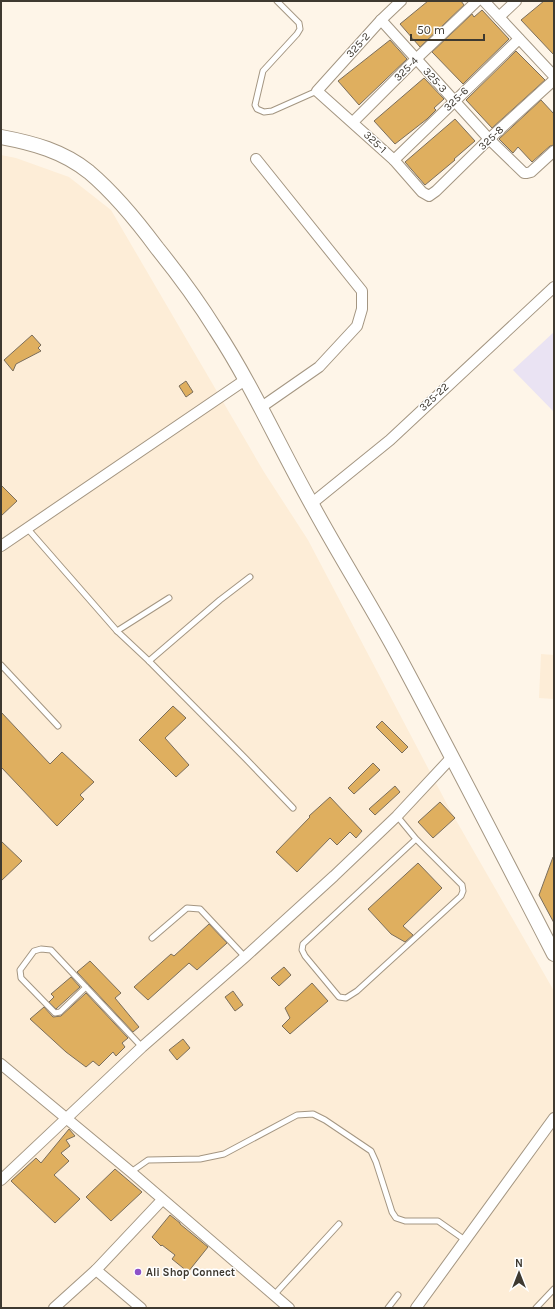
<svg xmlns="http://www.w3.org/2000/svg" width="555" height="1309" viewBox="0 0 555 1309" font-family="Karla,sans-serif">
<rect width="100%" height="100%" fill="#fef5e8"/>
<g fill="#fdedd7">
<polygon points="1,155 16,158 69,177 111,210 264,472 308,540 449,808 554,991 554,1308 1,1308"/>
<polygon points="541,654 554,655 554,699 539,698"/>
</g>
<polygon fill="#eae3f3" points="554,332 554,412 513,370"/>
<g fill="#dfaf5f" stroke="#7b6e5b">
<polygon points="428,1 461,1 464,5 420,47 400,24"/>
<polygon points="544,1 554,1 554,55 521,20"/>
<polygon points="482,10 509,39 463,84 432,52 472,14 474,17"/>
<polygon points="390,40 407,59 359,105 338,81"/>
<polygon points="516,51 545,80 492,128 466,100"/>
<polygon points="424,78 444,99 434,108 436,110 427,119 395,144 374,121"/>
<polygon points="541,100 554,114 554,145 550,146 532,162 518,147 513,153 499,139"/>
<polygon points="455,119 475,141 454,159 455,160 425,185 405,162"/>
<polygon points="32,335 41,345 38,348 41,351 16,364 13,371 4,360"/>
<polygon points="186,381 193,392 186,397 179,386"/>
<polygon points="1,485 17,501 1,516"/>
<polygon points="173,706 186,718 165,738 189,765 176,777 139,740"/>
<polygon points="1,712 50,764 62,752 94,782 80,795 84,799 57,826 1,767"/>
<polygon points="382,721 408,747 402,753 376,727"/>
<polygon points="373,763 380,770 354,794 348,788"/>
<polygon points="395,786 400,792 375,815 369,809"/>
<polygon points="330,797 362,831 356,838 350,832 337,845 330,838 297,872 276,852 310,817 309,816"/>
<polygon points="440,802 455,818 433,838 418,822"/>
<polygon points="1,841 22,861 1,881"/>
<polygon points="553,857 554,857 554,923 539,895"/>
<polygon points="418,863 442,888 403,926 413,935 405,942 391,934 368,909"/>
<polygon points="209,924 227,943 197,970 189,963 148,1000 134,987 171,954 174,956"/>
<polygon points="90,961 121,993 115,998 139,1027 133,1032 77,972"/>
<polygon points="284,967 291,975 279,986 271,978"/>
<polygon points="71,977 80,987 56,1009 49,1002 54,997 51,994"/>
<polygon points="312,983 328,1001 290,1034 282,1026 290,1018 285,1008"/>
<polygon points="233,991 243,1005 235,1011 225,997"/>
<polygon points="86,993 128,1038 122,1043 125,1047 116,1056 113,1052 99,1066 93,1061 86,1067 66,1052 30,1019 44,1007 53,1017 61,1016"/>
<polygon points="183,1039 190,1048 177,1060 169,1050"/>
<polygon points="69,1129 75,1136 66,1140 70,1146 61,1153 69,1161 54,1175 80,1199 55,1223 11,1181 36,1158 41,1163"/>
<polygon points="115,1169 142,1192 111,1221 86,1197"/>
<polygon points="170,1215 180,1223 180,1224 208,1247 188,1272 172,1259 175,1255 162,1245 161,1246 152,1237"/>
</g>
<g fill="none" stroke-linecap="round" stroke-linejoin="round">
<g stroke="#a49682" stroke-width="7">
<g id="lane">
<polyline points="277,1 299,23 300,29 297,34 263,71 255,105 257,109 264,112 272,111 317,91"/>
<polyline points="27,528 117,631 149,661 246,759 293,808"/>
<polyline points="117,631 169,598"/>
<polyline points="149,661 220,600 250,577"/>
<polyline points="1,665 58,726"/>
<polyline points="397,816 416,839 462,885 463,891 461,896 357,991 346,998 339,997 305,956 302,950 303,944 416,839"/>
<polyline points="152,938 187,908 200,909 245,957"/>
<polyline points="86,987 60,1012 55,1013 21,978 20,970 34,951 41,949 51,950 142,1047"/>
<polyline points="131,1172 148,1160 200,1159 224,1154 297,1115 313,1114 325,1120 371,1151 376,1162 392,1212 396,1218 405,1221 438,1221 465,1240"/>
<polyline points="274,1295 339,1224"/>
<polyline points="388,1308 398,1295"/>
<polyline points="536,1308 554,1289"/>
</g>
</g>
<g stroke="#a49682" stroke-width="12">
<g id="street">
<polyline points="401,1 381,20 317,91 394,160 422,192 429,196 436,191 489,139 554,80"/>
<polyline points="484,1 554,76"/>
<polyline points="499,17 516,1"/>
<polyline points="381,20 489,139 524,173 527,173 531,172 554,151"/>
<polyline points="353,122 416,59 477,1"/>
<polyline points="256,159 362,291 362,309 357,326 319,367 260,408"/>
<polyline points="394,160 519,39"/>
<polyline points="311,504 390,440 554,287"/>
<polyline points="1,546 245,380"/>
<polyline points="1,1064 131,1172 289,1308"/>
<polyline points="1,1180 142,1047 245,957 334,876 397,816 452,757"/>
<polyline points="96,1270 141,1308"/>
<polyline points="54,1308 96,1270 162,1200"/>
<polyline points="416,1308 554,1118"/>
</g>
</g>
<g stroke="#a49682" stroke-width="16">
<path id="secondary" d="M 1,137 C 33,143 63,151 89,172 C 115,194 137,221 157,248 C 178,274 198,301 216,330 C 252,385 279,446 311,503 C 339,555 371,605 399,657 C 452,756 503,855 554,954"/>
</g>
<use href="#lane" stroke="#fff" stroke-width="5"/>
<use href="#street" stroke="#fff" stroke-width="10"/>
<use href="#secondary" stroke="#fff" stroke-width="14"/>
</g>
<circle fill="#8d52c9" stroke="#fff" stroke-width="1.5" cx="138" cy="1272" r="4"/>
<g text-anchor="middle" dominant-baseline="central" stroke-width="3" stroke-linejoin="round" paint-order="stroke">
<g font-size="11" fill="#3e3930" stroke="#fff">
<text transform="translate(358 45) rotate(-48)">325-2</text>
<text transform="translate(406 69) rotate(-45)">325-4</text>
<text transform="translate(435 80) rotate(48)">325-3</text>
<text transform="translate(456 99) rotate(-44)">325-6</text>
<text transform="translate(491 138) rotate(-43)">325-8</text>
<text transform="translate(375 142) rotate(43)">325-1</text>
<text transform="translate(434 397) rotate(-43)">325-22</text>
</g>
<g font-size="11" font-weight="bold" fill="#3e3930" stroke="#fff" text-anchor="start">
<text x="146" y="1272">Ali Shop Connect</text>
</g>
</g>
<rect width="555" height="1309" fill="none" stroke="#3e3930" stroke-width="4"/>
<g transform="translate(519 1273)" stroke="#ffffff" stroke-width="3" paint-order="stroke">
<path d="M0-3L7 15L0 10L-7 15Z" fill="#3e3930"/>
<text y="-6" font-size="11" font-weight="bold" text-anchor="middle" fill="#3e3930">N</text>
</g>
<path d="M411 34v6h73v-6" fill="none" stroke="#3e3930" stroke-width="2"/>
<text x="417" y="34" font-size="12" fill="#3e3930" stroke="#ffffff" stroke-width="3" paint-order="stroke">50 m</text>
</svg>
